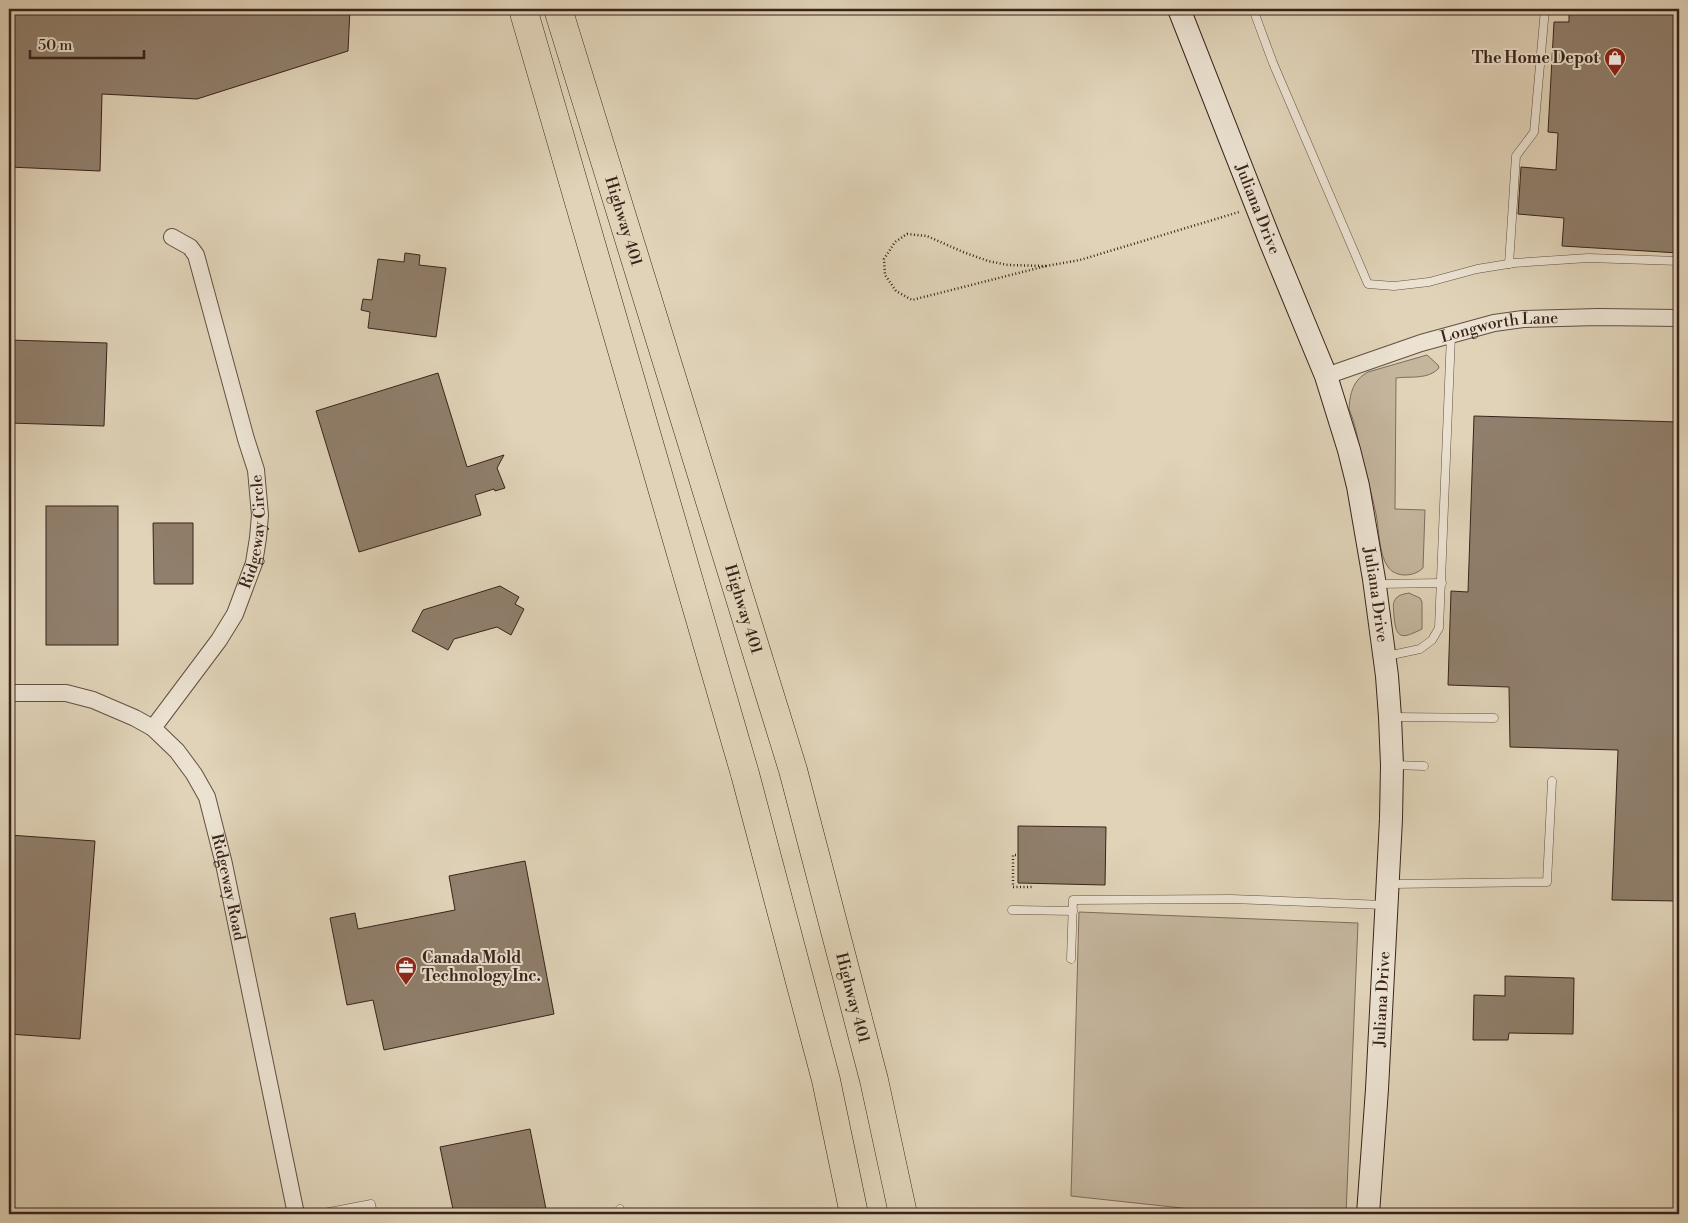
<svg xmlns="http://www.w3.org/2000/svg" width="1688" height="1223" viewBox="0 0 1688 1223" font-family="'Libre Bodoni',serif">
<rect width="100%" height="100%" fill="#e0d3b8"/>
<filter id="stains"><feTurbulence type="fractalNoise" baseFrequency=".004" numOctaves="4"/><feColorMatrix values="0 0 0 0 .2 0 0 0 0 .09 0 0 0 0 .02 0 0 0 .5 -.17"/></filter>
<radialGradient id="worn" r=".72"><stop offset=".6" stop-color="#630" stop-opacity="0"/><stop offset="1" stop-color="#630" stop-opacity=".3"/></radialGradient>
<g fill="#c4b59d" stroke="#7e6c5c">
<path d="M 1427,355 L 1438,365 L 1439,368 C 1428,380 1410,376 1396,378 L 1395,509 L 1425,510 L 1423,568 C 1414,577 1396,578 1388,567 C 1379,555 1379,529 1376,514 C 1372,494 1366,474 1361,454 C 1358,439 1355,423 1349,409 C 1350,393 1353,380 1368,372 Z"/>
<path d="M 1409,593 L 1420,598 L 1422,602 L 1422,629 C 1402,639 1396,640 1394,616 C 1394,611 1392,604 1395,600 C 1397,595 1404,594 1409,593 Z"/>
<polygon points="1079,912 1358,923 1346,1214 1237,1214 1071,1196"/>
</g>
<g fill="#907f6c" stroke="#39231a">
<polygon points="9,9 350,9 348,51 197,99 102,94 100,171 9,167"/>
<polygon points="1569,9 1679,9 1679,253 1562,246 1564,218 1518,214 1521,167 1556,170 1558,133 1548,132 1554,22 1569,22"/>
<polygon points="405,253 420,255 419,265 446,268 436,337 368,328 370,312 361,310 363,299 372,300 378,259 404,262"/>
<polygon points="9,340 107,343 104,426 9,423"/>
<polygon points="438,373 467,467 504,455 497,468 505,488 495,491 494,489 475,495 481,515 359,552 316,411"/>
<polygon points="1474,416 1679,422 1679,901 1612,900 1618,750 1510,747 1509,687 1448,685 1451,591 1468,592"/>
<rect x="46" y="506" width="72" height="139"/>
<polygon points="153,523 193,523 193,584 154,584"/>
<polygon points="500,586 519,597 515,604 524,609 511,635 497,627 454,639 448,650 412,631 423,610"/>
<polygon points="1018,826 1106,827 1105,885 1018,883"/>
<polygon points="9,835 95,841 80,1039 9,1034"/>
<polygon points="525,861 554,1014 384,1050 373,1000 347,1005 330,918 355,913 358,929 455,910 449,876"/>
<polygon points="1505,976 1574,978 1573,1034 1509,1033 1508,1040 1473,1040 1474,995 1505,996"/>
<polygon points="530,1129 547,1214 454,1214 440,1147"/>
</g>
<g fill="none" stroke-linecap="round" stroke-linejoin="round">
<g stroke="#634f42" stroke-width="9">
<g id="lane">
<polyline points="1253,9 1273,63 1368,284 1394,286 1429,282 1477,269 1514,263 1588,258 1679,261"/>
<polyline points="1509,264 1516,156 1534,132 1545,9"/>
<polyline points="1377,584 1442,583"/>
<polyline points="1387,656 1420,649 1432,640 1439,628 1451,335"/>
<polyline points="1393,717 1494,718"/>
<polyline points="1394,765 1424,766"/>
<polyline points="1391,884 1547,882 1552,781"/>
<polyline points="1012,910 1073,911"/>
<polyline points="1071,959 1073,900 1231,899 1384,905"/>
<polyline points="620,1209 621,1214"/>
<polyline points="319,1214 371,1204 373,1214"/>
</g>
</g>
<g stroke="#634f42" stroke-width="18">
<g id="street">
<path id="s1" d="M 1326,376 L 1421,343 L 1494,323 L 1523,319 L 1598,317 L 1679,318"/>
<path id="s2" d="M 9,693 L 66,693 L 93,700 L 135,718 L 153,728 L 177,751 L 194,774 L 207,797 L 224,864 L 296,1214"/>
<path id="s3" d="M 153,728 L 219,640 L 235,614 L 254,563 L 258,538 L 260,515 L 256,470 L 246,439 L 196,255 L 190,247 L 172,237"/>
</g>
</g>
<g stroke="#39231a" stroke-width="24">
<g id="secondary">
<path id="s4" d="M 1179,9 L 1271,243 L 1326,376 L 1349,450 L 1358,486 L 1374,579 L 1387,676 L 1390,717 L 1392,765 L 1391,819 L 1377,1089 L 1368,1214"/>
</g>
</g>
<g stroke="#39231a" stroke-width="29">
<g id="highway">
<polyline points="523,9 745,774 826,1080 854,1214"/>
<path id="s5" d="M 558,9 L 793,770 L 874,1080 L 903,1214"/>
</g>
</g>
<g stroke="#39231a" stroke-width="2.5" stroke-dasharray="1 2.5" stroke-linecap="butt">
<polyline points="1046,266 1008,265 988,261 963,252 927,236 907,234 895,242 884,259 885,275 896,291 912,300 1046,266 1080,260 1239,212"/>
<polyline points="1016,855 1013,855 1013,887 1033,887"/>
</g>
<use href="#lane" stroke="#ebe2d1" stroke-width="8"/>
<use href="#street" stroke="#ebe2d1" stroke-width="16"/>
<use href="#secondary" stroke="#ebe2d1" stroke-width="22"/>
<use href="#highway" stroke="#e0d3b8" stroke-width="28"/>
</g>
<defs>
<g id="shop-pin" transform="scale(1.125)"><path d="M0 17L-7.5 6A9.5 9.5 0 1 1 7.5 6Z" fill="#8f2418" stroke="#ebe2d1"/><path d="M-5-2.5h2.3a2.7 3.5 0 0 1 5.4 0H5L5.5 6h-11ZM-1.5-2.5h3a1.5 2.3 0 0 0-3 0Z" fill="#fff"/></g>
<g id="office-pin" transform="scale(1.125)"><path d="M0 17L-7.5 6A9.5 9.5 0 1 1 7.5 6Z" fill="#8f2418" stroke="#ebe2d1"/><path d="M-6-3h4V-5.5h4V-3h4V5H-6ZM-1-4.5V-3h2v-1.5ZM-6 0V1H6V0Z" fill="#fff"/></g>
</defs>
<g fill-rule="evenodd">
<use href="#shop-pin" x="1615" y="58"/>
<use href="#office-pin" x="406" y="967"/>
</g>
<g text-anchor="middle" dominant-baseline="central" stroke-width="4" stroke-linejoin="round" paint-order="stroke">
<g font-size="16" font-weight="bold" fill="#39231a" stroke="#ebe2d1" text-anchor="end">
<text x="1599" y="58">The Home Depot</text>
<text x="422" y="958" text-anchor="start">Canada Mold<tspan x="422" dy="18">Technology Inc.</tspan></text>
</g>
<g font-size="16" fill="#39231a" stroke="#ebe2d1">
<text stroke="none"><textPath href="#s4" startOffset="215">Juliana Drive</textPath></text>
<text stroke="none"><textPath href="#s5" startOffset="222">Highway 401</textPath></text>
<text stroke="none"><textPath href="#s1" startOffset="181">Longworth Lane</textPath></text>
<text stroke="none"><textPath href="#s3" startOffset="226">Ridgeway Circle</textPath></text>
<text stroke="none"><textPath href="#s4" startOffset="620">Juliana Drive</textPath></text>
<text stroke="none"><textPath href="#s5" startOffset="628">Highway 401</textPath></text>
<text stroke="none"><textPath href="#s2" startOffset="332">Ridgeway Road</textPath></text>
<text stroke="none"><textPath href="#s5" startOffset="1032">Highway 401</textPath></text>
<text transform="translate(1382 999) rotate(-87)">Juliana Drive</text>
</g>
</g>
<rect width="1688" height="1223" fill="none" stroke="#e0d3b8" stroke-width="30"/>
<rect x="10" y="10" width="1668" height="1203" fill="none" stroke="#39231a" stroke-width="2.5"/>
<rect x="15" y="15" width="1658" height="1193" fill="none" stroke="#39231a"/>
<path d="M30 50v8h114v-8" fill="none" stroke="#39231a" stroke-width="2.5"/>
<text x="38" y="50" font-size="15" fill="#39231a" stroke="#ebe2d1" stroke-width="4" paint-order="stroke">50 m</text>
<rect width="100%" height="100%" filter="url(#stains)"/>
<rect width="100%" height="100%" fill="url(#worn)"/>
</svg>
